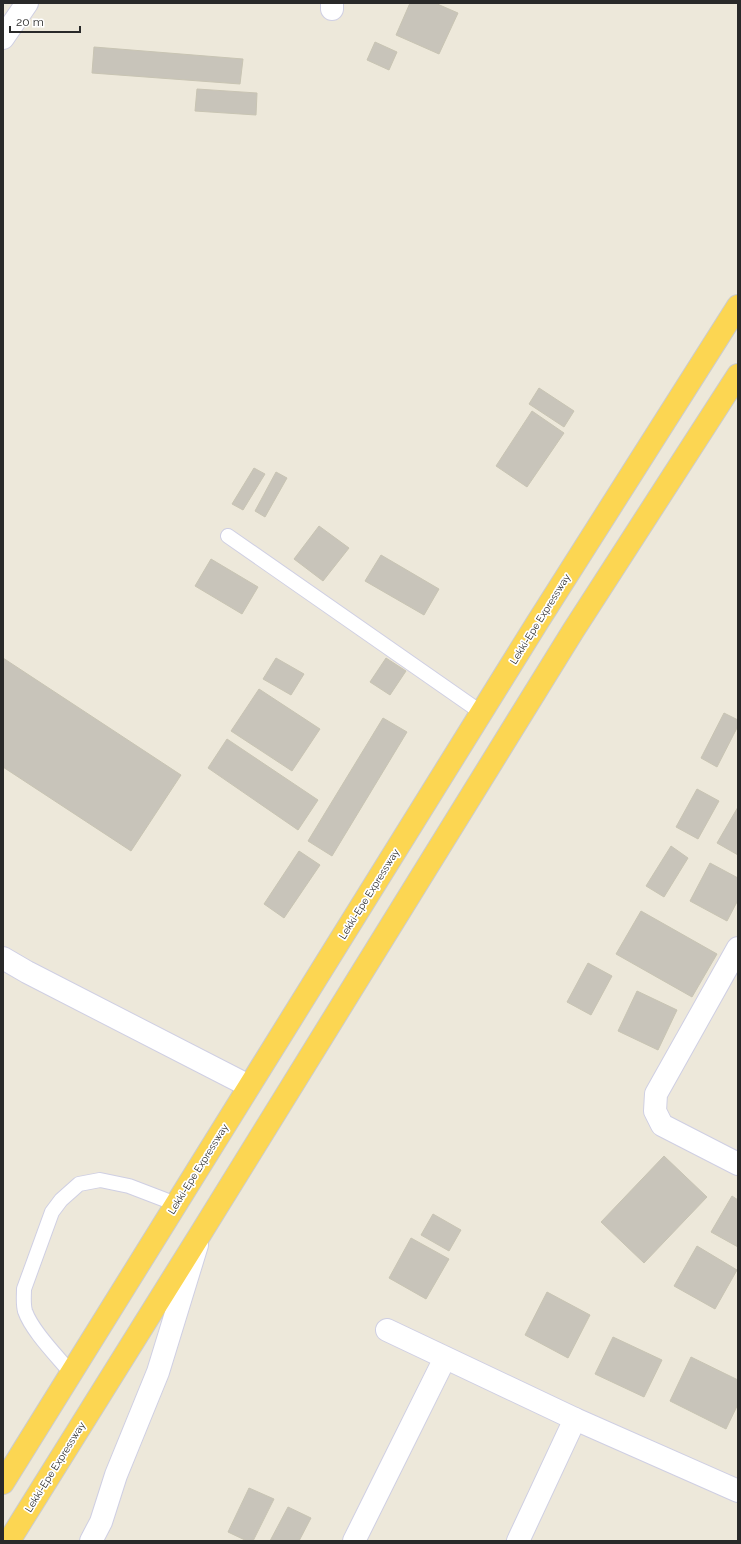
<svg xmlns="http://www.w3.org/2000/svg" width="741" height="1544" viewBox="0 0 741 1544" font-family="Raleway,sans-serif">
<rect width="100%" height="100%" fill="#ede8da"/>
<g fill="#c8c4ba" stroke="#c8c4b3">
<polygon points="410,3 435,3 458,13 439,54 396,35"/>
<polygon points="375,42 397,52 389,70 367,60"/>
<polygon points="94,47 243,59 240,84 92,73"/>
<polygon points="197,89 257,93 256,115 195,111"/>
<polygon points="539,388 574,411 564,427 529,404"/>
<polygon points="532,411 564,433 527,487 496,466"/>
<polygon points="254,468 265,474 243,510 232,504"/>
<polygon points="276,472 287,478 265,517 255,511"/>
<polygon points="319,526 349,548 323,581 294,559"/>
<polygon points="381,555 439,589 424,615 365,581"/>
<polygon points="211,559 258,587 242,614 195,586"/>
<polygon points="3,658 181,775 131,851 3,767"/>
<polygon points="276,658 304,674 291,695 263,679"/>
<polygon points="386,658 406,671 390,695 370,682"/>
<polygon points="259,689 320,729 292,771 231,731"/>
<polygon points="724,713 738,720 738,726 717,767 701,758"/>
<polygon points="383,718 407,732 332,856 308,841"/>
<polygon points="227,739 318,800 298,830 208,768"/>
<polygon points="697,789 719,801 698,839 676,827"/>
<polygon points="738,807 738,855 717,843"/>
<polygon points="671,846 688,858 664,897 646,886"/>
<polygon points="299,851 320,865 284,918 264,904"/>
<polygon points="710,863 738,878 738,900 727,921 690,901"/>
<polygon points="641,911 717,954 692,997 616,954"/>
<polygon points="588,963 612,976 591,1015 567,1002"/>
<polygon points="637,991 677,1010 658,1050 618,1031"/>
<polygon points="664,1156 707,1197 644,1263 601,1222"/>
<polygon points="732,1196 738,1200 738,1247 711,1232"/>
<polygon points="433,1214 461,1230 449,1251 421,1235"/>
<polygon points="411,1238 449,1259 426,1299 389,1278"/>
<polygon points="697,1246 737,1270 715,1309 674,1286"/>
<polygon points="547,1292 590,1315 568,1358 525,1335"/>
<polygon points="613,1337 662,1360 644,1397 595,1374"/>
<polygon points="691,1357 738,1380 738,1404 726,1429 670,1401"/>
<polygon points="249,1488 274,1499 253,1541 247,1541 228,1532"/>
<polygon points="288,1507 311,1518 299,1541 270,1541"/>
</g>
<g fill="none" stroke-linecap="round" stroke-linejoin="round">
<g stroke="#cfcfe3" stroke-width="16">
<g id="service">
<polyline points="228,536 482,713"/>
<path d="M 71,1373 C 57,1356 32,1331 25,1311 C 23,1304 24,1297 24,1289 L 52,1212 L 61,1200 L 79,1184 L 100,1180 L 129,1186 L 176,1204"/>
</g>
</g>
<g stroke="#cfcfe3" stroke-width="24">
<g id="minor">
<polyline points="332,9 332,3"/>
<polyline points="3,38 27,3"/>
<polyline points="738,948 656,1094 655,1111 662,1125 738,1164"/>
<polyline points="3,958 27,972 249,1086"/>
<polyline points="387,1330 575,1419 738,1491"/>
<polyline points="91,1541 101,1522 116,1475 158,1372 197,1245"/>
<polyline points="354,1541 445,1358"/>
<polyline points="518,1541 575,1419"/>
</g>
</g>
<g stroke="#ccc" stroke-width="24">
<g id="trunk">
<polyline points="3,1483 537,623 738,306"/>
<polyline points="9,1541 201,1233 573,631 738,375"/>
</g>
</g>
<use href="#service" stroke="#fff" stroke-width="14"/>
<use href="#minor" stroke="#fff" stroke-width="22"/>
<use href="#trunk" stroke="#fcd652" stroke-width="22"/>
</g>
<g text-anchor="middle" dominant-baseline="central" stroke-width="3.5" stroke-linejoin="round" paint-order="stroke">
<g font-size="10" fill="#292929" stroke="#fff">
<text transform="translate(540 619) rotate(-58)">Lekki-Epe Expressway</text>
<text transform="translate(369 894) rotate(-58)">Lekki-Epe Expressway</text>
<text transform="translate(198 1169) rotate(-58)">Lekki-Epe Expressway</text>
<text transform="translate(55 1467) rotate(-58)">Lekki-Epe Expressway</text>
</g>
</g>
<rect width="741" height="1544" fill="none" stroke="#292929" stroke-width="8"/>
<path d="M10 26v6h70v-6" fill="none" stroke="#292929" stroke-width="2"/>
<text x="16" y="26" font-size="12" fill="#292929" stroke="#ffffff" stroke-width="3" paint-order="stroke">20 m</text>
</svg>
